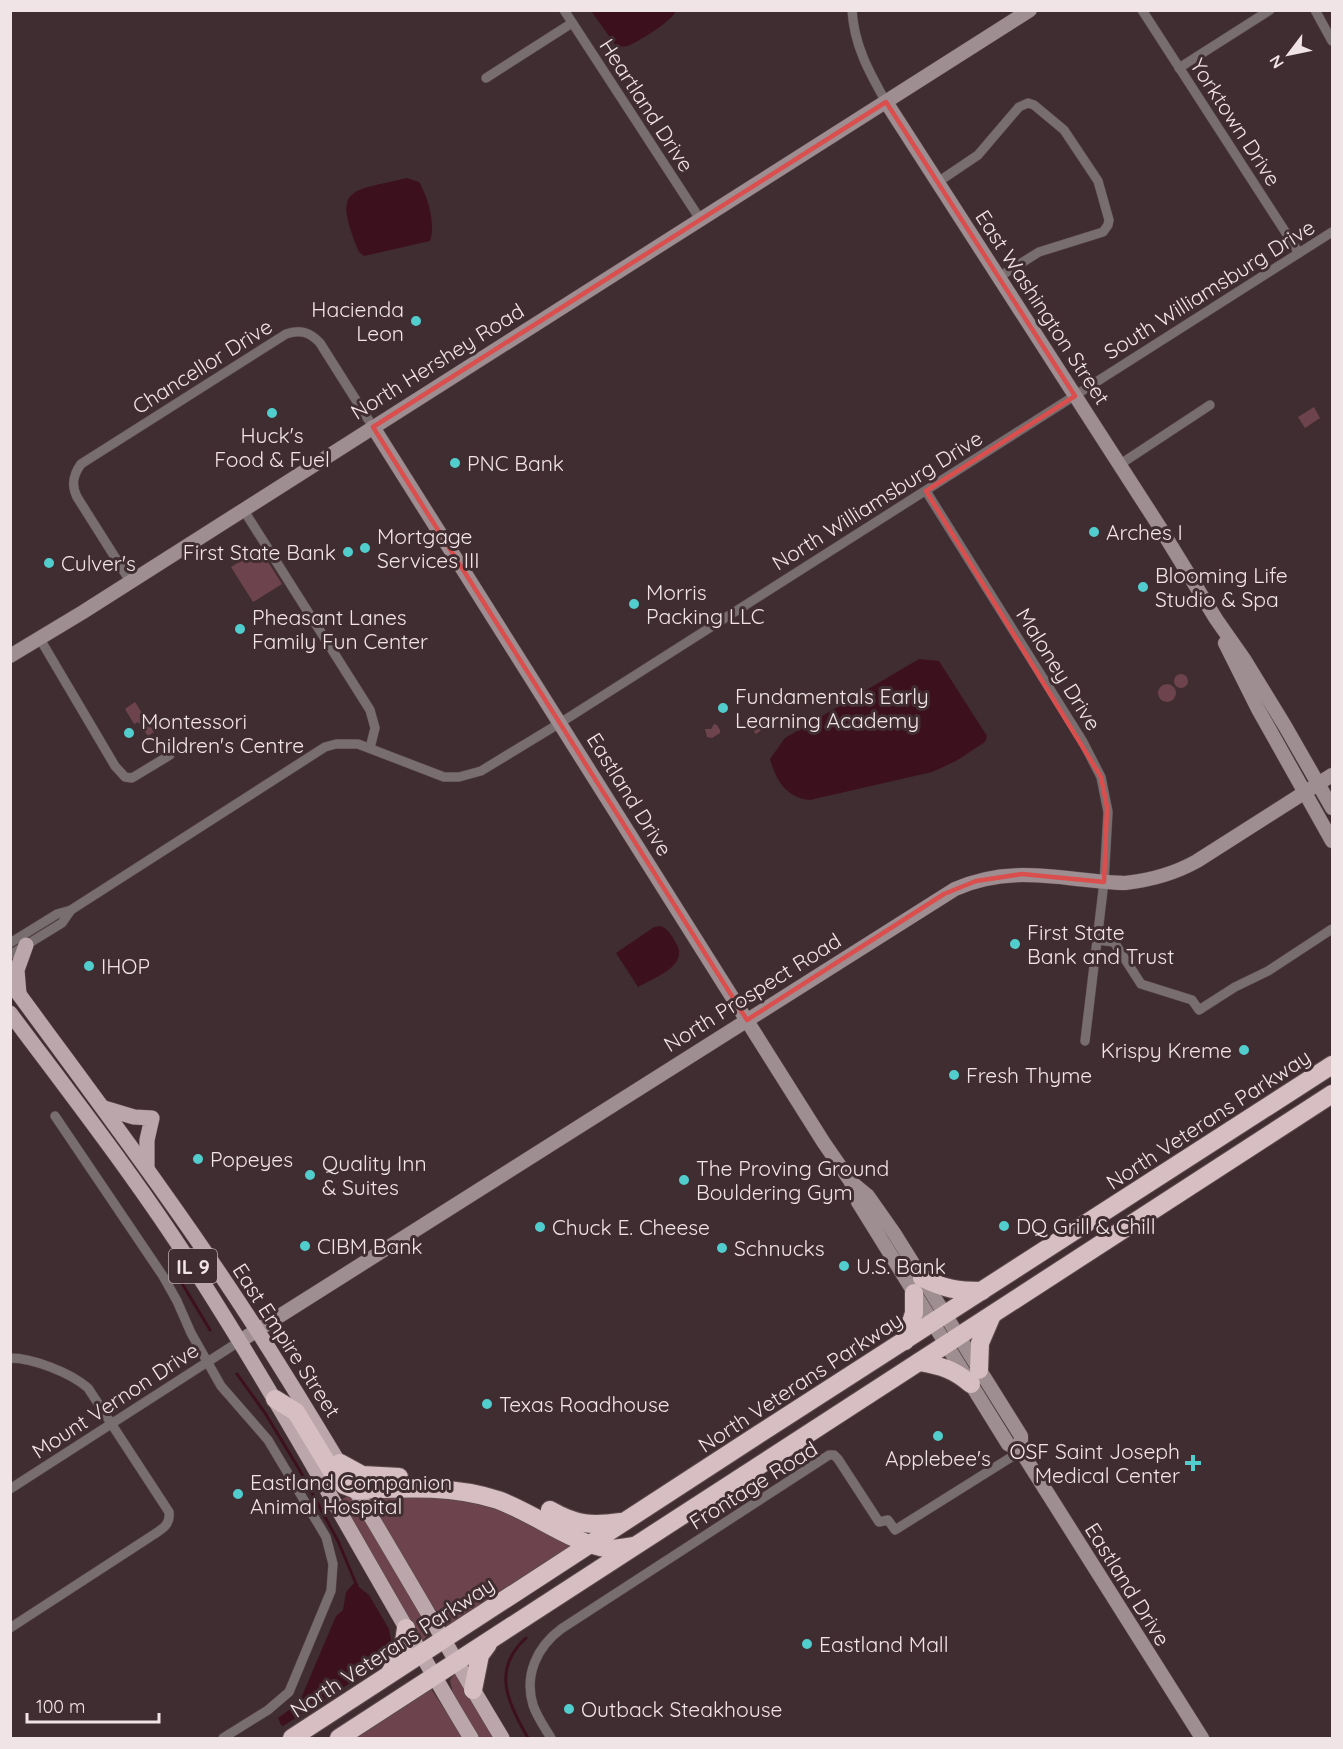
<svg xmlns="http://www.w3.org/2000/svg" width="1343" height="1749" viewBox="0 0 1343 1749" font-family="Quicksand,sans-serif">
<rect width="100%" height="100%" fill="#402d31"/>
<g fill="#6d444d">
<polygon points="1314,407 1320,418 1305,428 1298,417"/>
<polygon points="260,549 282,584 253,602 231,567"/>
<circle cx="1181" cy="681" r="7"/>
<circle cx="1167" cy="693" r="9"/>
<polygon points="135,702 154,732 148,736 138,722 134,724 125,709"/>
<polygon points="761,716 767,726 756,734 751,728 752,722"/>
<polygon points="714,724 717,725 720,730 720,733 712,738 707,737 705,729 711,729"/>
<polygon points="412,1493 497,1505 574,1544 446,1626 408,1567 368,1497"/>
<polygon points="351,1494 426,1623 427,1636 423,1640 420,1639 341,1500"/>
<polygon points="455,1674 457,1675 496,1738 478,1738 453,1694 450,1680"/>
<polygon points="431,1689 464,1738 353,1738"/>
</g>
<g fill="#3d101d">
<path d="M 591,11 L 675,10 L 676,11 C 672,21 637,43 627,46 C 624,47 620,46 617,47 Z"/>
<path d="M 407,178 L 419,182 C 428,197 436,225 430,241 L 364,256 L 359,252 C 332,186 349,192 407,178 Z"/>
<path d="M 919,659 L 939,661 L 987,736 L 985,742 L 956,761 L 932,772 L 810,800 C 786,798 776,780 770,759 L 785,738 Z"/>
<path d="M 661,926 C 669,930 672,936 676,943 C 690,965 654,978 638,987 L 616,953 L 654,927 Z"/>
<polygon points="354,1583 369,1595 389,1629 392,1645 389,1655 369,1671 283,1726 281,1725 278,1718 296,1705 302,1696 336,1616 343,1610 346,1592"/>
</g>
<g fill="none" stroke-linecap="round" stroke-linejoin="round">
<g stroke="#3d101d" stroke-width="3">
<polyline points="174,1270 210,1330"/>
<polyline points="237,1374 265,1413 299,1469 338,1541 357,1586"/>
<path d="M 526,1638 C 491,1669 508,1704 528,1738"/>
</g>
<g stroke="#5c4a4e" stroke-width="10">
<g id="street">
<polyline points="564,10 700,219"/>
<path d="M 852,10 C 854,45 869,72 886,102"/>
<polyline points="1142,10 1299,253"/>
<polyline points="1315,10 1332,41"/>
<polyline points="1179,68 1270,10"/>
<polyline points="486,78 572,23"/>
<polyline points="938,182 978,155 1019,107 1028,103 1034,105 1064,130 1098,181 1109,220 1108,225 1103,232 1039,252 999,277"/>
<polyline points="1119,465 1210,405"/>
<polyline points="926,491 1083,742 1101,777 1108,812 1104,882 1085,1041"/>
<polyline points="243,509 370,710 375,728 370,748"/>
<path d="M 130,581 L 77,497 C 71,485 73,475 81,464 L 286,334 C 300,329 310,332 320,343 L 373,427"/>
<polyline points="40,639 115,766 125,777 132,778 170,755"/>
<polyline points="1097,940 1114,942 1141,984 1192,1000 1199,1010 1235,987 1268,971 1332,929"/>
<polyline points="10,943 57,914 71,910 325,747 336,744 358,744 444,777 459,777 481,771 560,723 1332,232"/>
<polyline points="10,955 62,923 71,910"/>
<polyline points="55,1116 163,1276 177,1301 191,1333 221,1386 268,1440 326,1537 333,1564 331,1591 289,1692 268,1710 223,1738"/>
<path d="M 10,1358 C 33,1358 71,1373 88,1388 L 169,1512 C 171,1526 160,1530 150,1537 L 10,1628"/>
<polyline points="10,1489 240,1341"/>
<path d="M 551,1738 C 545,1728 537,1717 533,1705 C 524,1675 537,1647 561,1629 L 829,1455 L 834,1455 L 838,1459 L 879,1522 L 888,1520 L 895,1530 L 1021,1451"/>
</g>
</g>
<g stroke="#5c4a4e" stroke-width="15">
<g id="secondary">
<polyline points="886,102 1159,526 1216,619 1244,659 1285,726 1332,808"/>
<polyline points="373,427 824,1143 851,1182 868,1196 894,1233 1021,1436 1021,1451"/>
<polyline points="1225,643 1258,709 1332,841"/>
<polyline points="10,656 83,612 1030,10"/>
<polyline points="851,1182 858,1202 1008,1444 1021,1451 1202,1738"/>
<path d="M 240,1341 L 955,889 C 1014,863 1064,881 1125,883 C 1152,880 1174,874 1197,861 L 1332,775"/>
</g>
</g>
<g stroke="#5c4a4e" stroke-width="16">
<g id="primary">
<path d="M 10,982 C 94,1097 180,1210 257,1330 C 343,1464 420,1602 502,1738"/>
<polyline points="19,994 17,970 26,945"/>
<path d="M 10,1013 C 75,1100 142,1186 200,1278 C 296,1428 379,1586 471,1738"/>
<polyline points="104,1108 134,1117 152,1118 147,1140 147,1168"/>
</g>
</g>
<g stroke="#5c4a4e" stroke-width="20">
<g id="highway">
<path d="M 922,1278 C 945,1289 957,1291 982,1291"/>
<polyline points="905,1341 914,1313 914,1293"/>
<path d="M 919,1362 C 942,1366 953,1369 971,1384"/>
<polyline points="979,1370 980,1343 992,1315"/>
<path d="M 275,1399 L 296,1412 L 336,1478 L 344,1485 L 357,1490 C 404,1488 452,1485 498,1500 C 532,1512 574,1544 606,1548 C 615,1550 625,1547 634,1546"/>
<polyline points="340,1463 362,1475 399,1477"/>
<path d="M 550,1510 C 576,1525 591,1526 621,1522"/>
<polyline points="390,1673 403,1649 406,1628"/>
<polyline points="473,1690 480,1655 488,1644"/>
<polyline points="292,1738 756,1436 1332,1065"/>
<polyline points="339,1738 1332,1094"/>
</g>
</g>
<use href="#street" stroke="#786e6f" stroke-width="9"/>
<use href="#secondary" stroke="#9e8e91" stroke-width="14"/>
<use href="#primary" stroke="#bba7ab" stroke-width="15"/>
<use href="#highway" stroke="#d6bec2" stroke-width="18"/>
</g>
<path fill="none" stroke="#db4e4e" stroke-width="4.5" stroke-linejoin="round" d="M 886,102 L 1075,396 L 926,491 L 1101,777 L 1107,807 L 1104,882 L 1022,874 L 976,881 L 944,894 L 747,1020 L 373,427 Z"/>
<g fill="#52cdcd" stroke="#402d31" stroke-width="2">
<circle cx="416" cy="321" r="6"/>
<circle cx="272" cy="413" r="6"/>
<circle cx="455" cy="463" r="6"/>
<circle cx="1094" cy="532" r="6"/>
<circle cx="365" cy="548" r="6"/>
<circle cx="348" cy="552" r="6"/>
<circle cx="49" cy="563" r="6"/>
<circle cx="1143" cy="587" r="6"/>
<circle cx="634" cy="604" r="6"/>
<circle cx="240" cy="629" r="6"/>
<circle cx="723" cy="708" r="6"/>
<circle cx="129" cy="733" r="6"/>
<circle cx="1015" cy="944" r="6"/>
<circle cx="89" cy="966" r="6"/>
<circle cx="1244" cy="1050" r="6"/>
<circle cx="954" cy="1075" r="6"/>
<circle cx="198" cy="1159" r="6"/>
<circle cx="310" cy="1175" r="6"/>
<circle cx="684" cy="1180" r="6"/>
<circle cx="1004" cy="1226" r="6"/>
<circle cx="540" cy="1227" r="6"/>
<circle cx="305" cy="1246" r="6"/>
<circle cx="722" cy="1248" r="6"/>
<circle cx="844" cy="1266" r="6"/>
<circle cx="487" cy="1404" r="6"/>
<circle cx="938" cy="1436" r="6"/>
<path d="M1190 1454h6v6h6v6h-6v6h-6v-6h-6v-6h6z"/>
<circle cx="238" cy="1494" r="6"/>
<circle cx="807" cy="1644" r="6"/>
<circle cx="569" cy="1709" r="6"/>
</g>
<g text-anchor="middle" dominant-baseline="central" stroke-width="6" stroke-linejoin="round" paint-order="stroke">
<rect fill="#402d31" stroke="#bcadb0" stroke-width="1.5" x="169" y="1249" width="48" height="34" rx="4.5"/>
<g font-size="20" font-weight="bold" fill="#f1e4e6">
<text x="193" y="1266">IL 9</text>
</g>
<g font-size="21" fill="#f1e4e6" stroke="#402d31">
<text transform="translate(647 105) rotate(57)">Heartland Drive</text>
<text transform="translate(1236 122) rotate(57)">Yorktown Drive</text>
<text transform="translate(1209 289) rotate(-32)">South Williamsburg Drive</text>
<text transform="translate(1043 307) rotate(57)">East Washington Street</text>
<text transform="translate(437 361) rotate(-32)">North Hershey Road</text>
<text transform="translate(202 366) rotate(-32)">Chancellor Drive</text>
<text transform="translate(877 500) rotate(-32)">North Williamsburg Drive</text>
<text transform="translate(1059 669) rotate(58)">Maloney Drive</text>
<text transform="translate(630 794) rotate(58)">Eastland Drive</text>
<text transform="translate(752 992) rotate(-32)">North Prospect Road</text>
<text transform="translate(1208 1119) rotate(-33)">North Veterans Parkway</text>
<text transform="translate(287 1340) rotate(57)">East Empire Street</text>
<text transform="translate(800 1382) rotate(-33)">North Veterans Parkway</text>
<text transform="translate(115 1400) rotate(-33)">Mount Vernon Drive</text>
<text transform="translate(753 1485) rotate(-32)">Frontage Road</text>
<text transform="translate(1128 1584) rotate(58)">Eastland Drive</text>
<text transform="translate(392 1647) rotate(-33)">North Veterans Parkway</text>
</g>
<g font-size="21" fill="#f1e4e6" stroke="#402d31" text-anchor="start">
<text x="404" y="309" text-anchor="end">Hacienda<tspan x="404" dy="24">Leon</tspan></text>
<text x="272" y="435" text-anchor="middle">Huck's<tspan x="272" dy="24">Food &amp; Fuel</tspan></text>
<text x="467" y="463">PNC Bank</text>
<text x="1106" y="532">Arches I</text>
<text x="377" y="536">Mortgage<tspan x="377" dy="24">Services III</tspan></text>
<text x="336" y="552" text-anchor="end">First State Bank</text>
<text x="61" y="563">Culver's</text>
<text x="1155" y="575">Blooming Life<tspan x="1155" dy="24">Studio &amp; Spa</tspan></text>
<text x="646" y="592">Morris<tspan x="646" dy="24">Packing LLC</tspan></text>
<text x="252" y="617">Pheasant Lanes<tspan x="252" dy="24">Family Fun Center</tspan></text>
<text x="735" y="696">Fundamentals Early<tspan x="735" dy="24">Learning Academy</tspan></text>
<text x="141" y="721">Montessori<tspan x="141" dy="24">Children's Centre</tspan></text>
<text x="1027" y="932">First State<tspan x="1027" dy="24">Bank and Trust</tspan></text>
<text x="101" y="966">IHOP</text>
<text x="1232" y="1050" text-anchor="end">Krispy Kreme</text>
<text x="966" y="1075">Fresh Thyme</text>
<text x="210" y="1159">Popeyes</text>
<text x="322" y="1163">Quality Inn<tspan x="322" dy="24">&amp; Suites</tspan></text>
<text x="696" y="1168">The Proving Ground<tspan x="696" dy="24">Bouldering Gym</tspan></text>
<text x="1016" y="1226">DQ Grill &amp; Chill</text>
<text x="552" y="1227">Chuck E. Cheese</text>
<text x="317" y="1246">CIBM Bank</text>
<text x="734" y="1248">Schnucks</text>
<text x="856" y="1266">U.S. Bank</text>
<text x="499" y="1404">Texas Roadhouse</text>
<text x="1180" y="1451" text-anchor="end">OSF Saint Joseph<tspan x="1180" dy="24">Medical Center</tspan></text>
<text x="938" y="1458" text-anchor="middle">Applebee's</text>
<text x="250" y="1482">Eastland Companion<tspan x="250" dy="24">Animal Hospital</tspan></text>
<text x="819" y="1644">Eastland Mall</text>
<text x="581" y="1709">Outback Steakhouse</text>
</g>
</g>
<rect width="1343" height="1749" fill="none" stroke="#f1e4e6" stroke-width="24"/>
<g transform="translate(1289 54) rotate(238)" stroke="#402d31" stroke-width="4.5" paint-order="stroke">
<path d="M0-4.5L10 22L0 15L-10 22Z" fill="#f1e4e6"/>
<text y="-9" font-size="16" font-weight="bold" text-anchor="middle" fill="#f1e4e6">N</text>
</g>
<path d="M27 1713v9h132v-9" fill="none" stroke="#f1e4e6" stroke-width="3"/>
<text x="36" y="1713" font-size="18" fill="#f1e4e6" stroke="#402d31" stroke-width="4.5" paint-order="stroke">100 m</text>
</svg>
